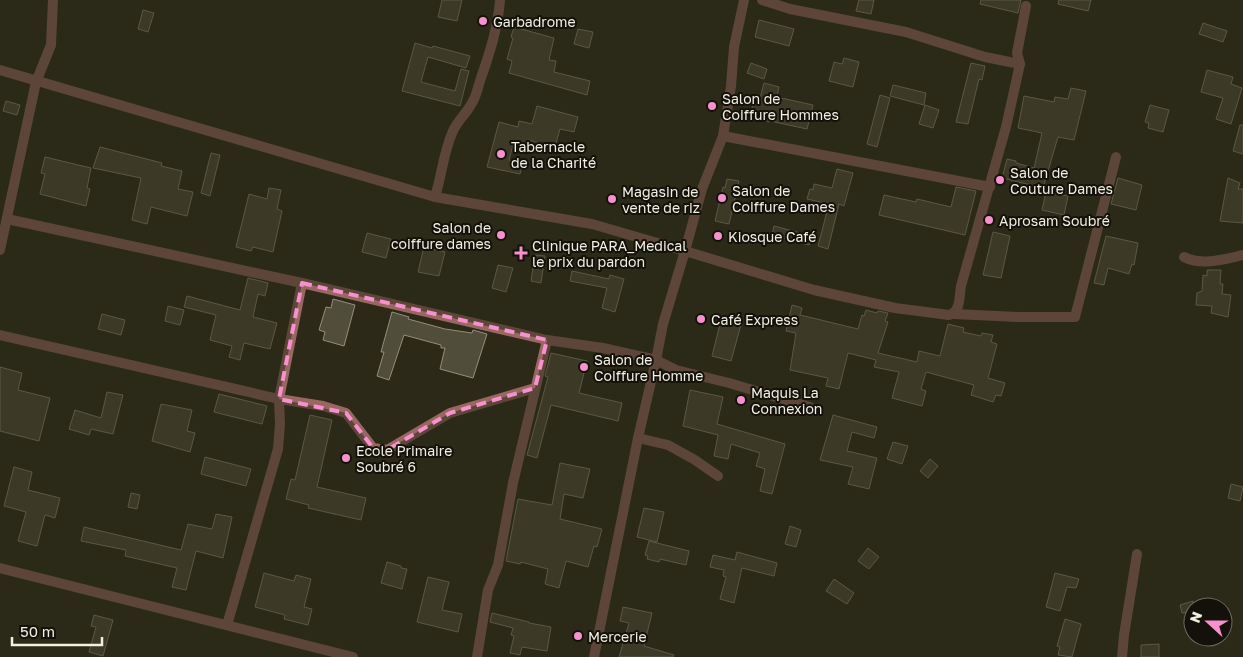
<svg xmlns="http://www.w3.org/2000/svg" width="1243" height="657" viewBox="0 0 1243 657" font-family="'Golos Text',sans-serif">
<rect width="100%" height="100%" fill="#2c2918"/>
<g fill="#514d3b" stroke="#938f7b">
<polygon points="442,0 462,0 457,21 438,17"/>
<polygon points="859,0 874,0 871,14 856,11"/>
<polygon points="981,0 1021,0 1018,13 980,4"/>
<polygon points="1059,0 1091,0 1088,11 1058,4"/>
<polygon points="143,10 154,13 148,32 138,29"/>
<polygon points="759,20 794,29 789,46 755,37"/>
<polygon points="1203,23 1227,31 1223,42 1199,34"/>
<polygon points="514,27 554,38 549,60 556,61 554,72 590,81 587,95 509,73 512,61 507,59 513,38 511,37"/>
<polygon points="578,29 593,32 589,48 574,44"/>
<polygon points="415,43 432,48 433,46 470,56 466,68 428,57 421,82 455,91 461,69 469,71 460,106 402,91"/>
<polygon points="844,58 859,62 853,87 829,81 834,62 842,64"/>
<polygon points="751,63 767,69 764,79 747,73"/>
<polygon points="971,63 985,66 982,80 979,79 968,124 956,122"/>
<polygon points="1207,70 1233,77 1231,84 1242,88 1231,124 1216,119 1223,98 1201,92"/>
<polygon points="764,83 779,87 777,97 813,105 807,129 770,121 770,122 750,117 754,100 759,102"/>
<polygon points="893,85 926,93 924,105 890,96"/>
<polygon points="1071,88 1086,91 1074,140 1058,137 1043,188 1002,178 1007,159 1016,161 1016,163 1034,168 1042,133 1018,128 1024,96 1054,102 1055,97 1068,99"/>
<polygon points="880,95 890,98 877,147 867,144"/>
<polygon points="6,101 20,105 17,115 3,111"/>
<polygon points="925,105 939,110 933,128 919,124"/>
<polygon points="1150,105 1169,110 1163,132 1148,128 1149,123 1145,122"/>
<polygon points="537,106 578,117 574,132 560,129 555,147 528,140 527,145 514,141 509,160 523,164 520,174 487,167 499,122 518,127 519,121 532,124"/>
<polygon points="1240,125 1243,125 1243,154 1233,151"/>
<polygon points="100,147 162,163 161,166 182,171 178,189 193,192 187,216 151,207 147,224 132,220 141,178 93,168"/>
<polygon points="211,153 220,155 210,196 201,193"/>
<polygon points="45,157 91,168 87,188 90,189 86,206 40,194 45,174 41,173"/>
<polygon points="837,169 853,173 844,206 839,204 828,249 818,246 829,204 807,199 810,189 813,190 814,184 832,188"/>
<polygon points="1118,178 1142,185 1136,210 1111,204"/>
<polygon points="1228,178 1240,183 1238,189 1243,189 1243,223 1220,221"/>
<polygon points="727,179 739,181 729,224 715,221 723,187 725,188"/>
<polygon points="956,187 976,191 965,235 879,215 884,195 916,202 917,199 951,207"/>
<polygon points="269,188 281,190 277,209 282,211 273,252 253,247 251,251 236,247 249,194 267,199"/>
<polygon points="1046,192 1068,196 1064,215 1042,210"/>
<polygon points="774,226 812,236 809,245 772,235"/>
<polygon points="993,232 1010,236 1001,278 983,275"/>
<polygon points="367,233 391,239 386,258 362,252"/>
<polygon points="1106,236 1138,243 1134,265 1132,264 1129,274 1108,268 1104,285 1094,283"/>
<polygon points="424,247 445,252 439,276 418,272"/>
<polygon points="535,255 545,256 541,283 531,281"/>
<polygon points="498,265 513,268 506,292 492,288"/>
<polygon points="1207,270 1221,270 1220,284 1223,284 1222,294 1231,295 1228,317 1211,313 1212,306 1196,305 1197,293 1202,291 1203,275 1207,276"/>
<polygon points="572,271 609,279 610,275 624,279 615,312 602,308 607,288 570,281"/>
<polygon points="248,278 268,283 265,296 258,294 253,317 277,323 270,349 244,343 240,360 229,357 232,346 210,340 216,315 184,307 187,296 240,310"/>
<polygon points="333,299 355,305 344,346 323,340 325,332 319,330 326,307 331,308"/>
<polygon points="792,305 802,308 800,315 858,329 862,315 864,316 866,310 877,313 878,311 888,313 885,321 888,322 878,353 917,362 919,351 940,356 948,324 964,328 963,332 981,336 982,333 993,335 991,342 997,344 988,378 1005,383 1001,396 996,395 993,402 971,395 974,385 926,372 921,389 926,391 922,406 892,398 899,372 874,367 876,360 848,353 839,389 826,386 828,378 790,370 796,333 786,331"/>
<polygon points="168,306 184,310 180,325 165,321"/>
<polygon points="392,312 409,317 408,319 445,329 472,333 473,330 487,334 473,378 440,369 445,348 441,348 441,345 404,335 389,380 377,376 384,352 381,352"/>
<polygon points="102,314 125,320 121,335 98,329"/>
<polygon points="722,316 742,321 731,361 712,356"/>
<polygon points="551,353 587,361 579,393 622,403 618,421 551,405 537,458 527,455 548,377 545,376"/>
<polygon points="0,367 22,373 18,390 50,398 39,441 0,431"/>
<polygon points="690,390 723,397 717,424 785,444 772,494 760,491 765,469 756,466 760,453 731,444 728,459 714,456 718,435 683,426"/>
<polygon points="107,392 123,395 113,434 91,429 89,435 69,429 75,410 101,418"/>
<polygon points="219,394 267,406 262,424 214,412"/>
<polygon points="161,404 192,410 187,431 195,433 190,452 152,441"/>
<polygon points="310,415 332,420 317,487 366,498 361,520 308,508 309,505 286,499 291,479 295,480"/>
<polygon points="833,415 877,427 874,438 852,432 847,451 877,458 869,489 848,484 853,467 820,460"/>
<polygon points="893,442 908,446 902,464 887,459"/>
<polygon points="205,457 251,469 246,486 201,474"/>
<polygon points="930,459 938,466 928,478 920,471"/>
<polygon points="560,463 590,469 583,498 564,494 560,519 602,529 597,547 594,546 588,567 566,561 559,588 545,584 548,569 521,562 520,564 506,561 518,499 552,505"/>
<polygon points="14,467 32,472 28,490 60,498 55,518 45,515 37,546 18,541 26,512 4,506"/>
<polygon points="1231,484 1243,487 1240,501 1228,498"/>
<polygon points="131,493 140,495 137,509 128,507"/>
<polygon points="644,508 664,512 657,542 637,537"/>
<polygon points="216,514 232,517 223,558 196,551 186,590 172,587 177,568 125,556 126,550 81,541 84,527 181,550 188,524 212,529"/>
<polygon points="790,526 801,530 796,547 785,544"/>
<polygon points="649,541 689,551 686,565 660,559 659,562 647,559 648,556 645,555"/>
<polygon points="868,548 879,557 869,569 858,561"/>
<polygon points="737,552 777,563 774,576 742,568 734,603 720,599 726,577 723,576 724,570 710,567 713,555 735,560"/>
<polygon points="387,562 401,566 401,568 407,569 402,589 381,583"/>
<polygon points="264,573 294,581 296,575 311,579 304,607 312,609 308,625 284,619 285,615 255,607"/>
<polygon points="1055,573 1079,579 1076,588 1067,587 1060,611 1046,607"/>
<polygon points="428,577 449,582 442,610 462,614 458,632 417,622"/>
<polygon points="834,579 854,593 847,604 826,591"/>
<polygon points="1193,601 1193,611 1182,613 1180,605"/>
<polygon points="623,607 652,613 644,646 674,655 673,657 619,657 629,623 620,621"/>
<polygon points="492,613 529,622 529,623 551,627 547,651 522,647 520,655 510,653 514,636 511,635 513,628 490,622"/>
<polygon points="94,615 113,620 103,656 89,652 96,627 91,626"/>
<polygon points="1065,619 1081,624 1072,657 1058,655 1060,647 1057,646"/>
<polygon points="1159,644 1159,657 1141,657 1141,645"/>
</g>
<g fill="none" stroke-linecap="round" stroke-linejoin="round">
<g stroke="#996762" stroke-width="10">
<path d="M 744,0 L 734,47 L 731,86 L 723,136 L 702,189 L 685,251 L 814,290 L 895,308 L 949,315 C 961,312 959,296 961,286 L 1006,127 L 1020,64 L 1017,53 L 1026,6"/>
<polyline points="762,0 790,9 906,32 985,57 1020,64"/>
<polyline points="0,70 435,197 592,224 685,251 663,324 656,360 676,370 729,383 810,407"/>
<polyline points="723,136 990,187"/>
<path d="M 435,197 C 442,175 443,153 453,131 C 457,121 467,113 472,103 C 477,95 478,86 481,78 C 490,52 498,27 500,0"/>
<polyline points="7,219 302,283 547,340 603,348 656,360 638,438 594,657"/>
<polyline points="0,250 36,82 51,45 53,0"/>
<path d="M 1184,257 C 1201,266 1225,259 1243,255"/>
<polyline points="954,314 1019,317 1075,317 1116,157"/>
<polyline points="0,335 279,399 323,406 346,413 373,448 387,450 450,413 535,388"/>
<polyline points="638,438 668,445 695,460 718,476"/>
<polyline points="0,568 353,657"/>
<polyline points="227,625 278,449 280,424 279,399 302,283"/>
<polyline points="477,657 488,590 498,565 513,483 547,340"/>
<polyline points="1122,657 1124,635 1137,554"/>
</g>
</g>
<path d="M0 0H1243V657H0ZM 302,283 L 547,340 L 535,388 L 450,413 L 387,450 L 373,448 L 346,413 L 279,399 Z" fill="#2c2918" fill-opacity=".55" fill-rule="evenodd"/>
<path fill="none" stroke="#f790cf" stroke-width="4" stroke-dasharray="10 6" stroke-linejoin="round" d="M 302,283 L 547,340 L 535,388 L 450,413 L 387,450 L 373,448 L 346,413 L 279,399 Z"/>
<g fill="#f790cf" stroke="#13110a" stroke-width="2">
<circle cx="483" cy="21" r="5"/>
<circle cx="712" cy="106" r="5"/>
<circle cx="501" cy="154" r="5"/>
<circle cx="1000" cy="180" r="5"/>
<circle cx="722" cy="198" r="5"/>
<circle cx="612" cy="199" r="5"/>
<circle cx="989" cy="220" r="5"/>
<circle cx="501" cy="235" r="5"/>
<circle cx="718" cy="236" r="5"/>
<path d="M518.5 245.5h5v5h5v5h-5v5h-5v-5h-5v-5h5z"/>
<circle cx="701" cy="319" r="5"/>
<circle cx="584" cy="367" r="5"/>
<circle cx="741" cy="400" r="5"/>
<circle cx="346" cy="458" r="5"/>
<circle cx="578" cy="636" r="5"/>
</g>
<g text-anchor="middle" dominant-baseline="central" stroke-width="4" stroke-linejoin="round" paint-order="stroke">
<g font-size="14" fill="#f2f0e5" stroke="#13110a" text-anchor="start">
<text x="493" y="21">Garbadrome</text>
<text x="722" y="98">Salon de<tspan x="722" dy="16">Coiffure Hommes</tspan></text>
<text x="511" y="146">Tabernacle<tspan x="511" dy="16">de la Charité</tspan></text>
<text x="1010" y="172">Salon de<tspan x="1010" dy="16">Couture Dames</tspan></text>
<text x="732" y="190">Salon de<tspan x="732" dy="16">Coiffure Dames</tspan></text>
<text x="622" y="191">Magasin de<tspan x="622" dy="16">vente de riz</tspan></text>
<text x="999" y="220">Aprosam Soubré</text>
<text x="491" y="227" text-anchor="end">Salon de<tspan x="491" dy="16">coiffure dames</tspan></text>
<text x="728" y="236">Kiosque Café</text>
<text x="532" y="245">Clinique PARA_Medical<tspan x="532" dy="16">le prix du pardon</tspan></text>
<text x="711" y="319">Café Express</text>
<text x="594" y="359">Salon de<tspan x="594" dy="16">Coiffure Homme</tspan></text>
<text x="751" y="392">Maquis La<tspan x="751" dy="16">Connexion</tspan></text>
<text x="356" y="450">Ecole Primaire<tspan x="356" dy="16">Soubré 6</tspan></text>
<text x="588" y="636">Mercerie</text>
</g>
</g>
<g transform="translate(1208 622) rotate(291)"><circle r="24" fill="#13110a" stroke="#6c6a62"/>
<path d="M0-4L9 19L0 12L-9 19Z" fill="#f790cf"/>
<text y="-8" font-size="14" font-weight="bold" text-anchor="middle" fill="#f2f0e5">N</text>
</g>
<path d="M12 637v8h90v-8" fill="none" stroke="#f2f0e5" stroke-width="2.5"/>
<text x="20" y="637" font-size="15" fill="#f2f0e5" stroke="#13110a" stroke-width="4" paint-order="stroke">50 m</text>
</svg>
